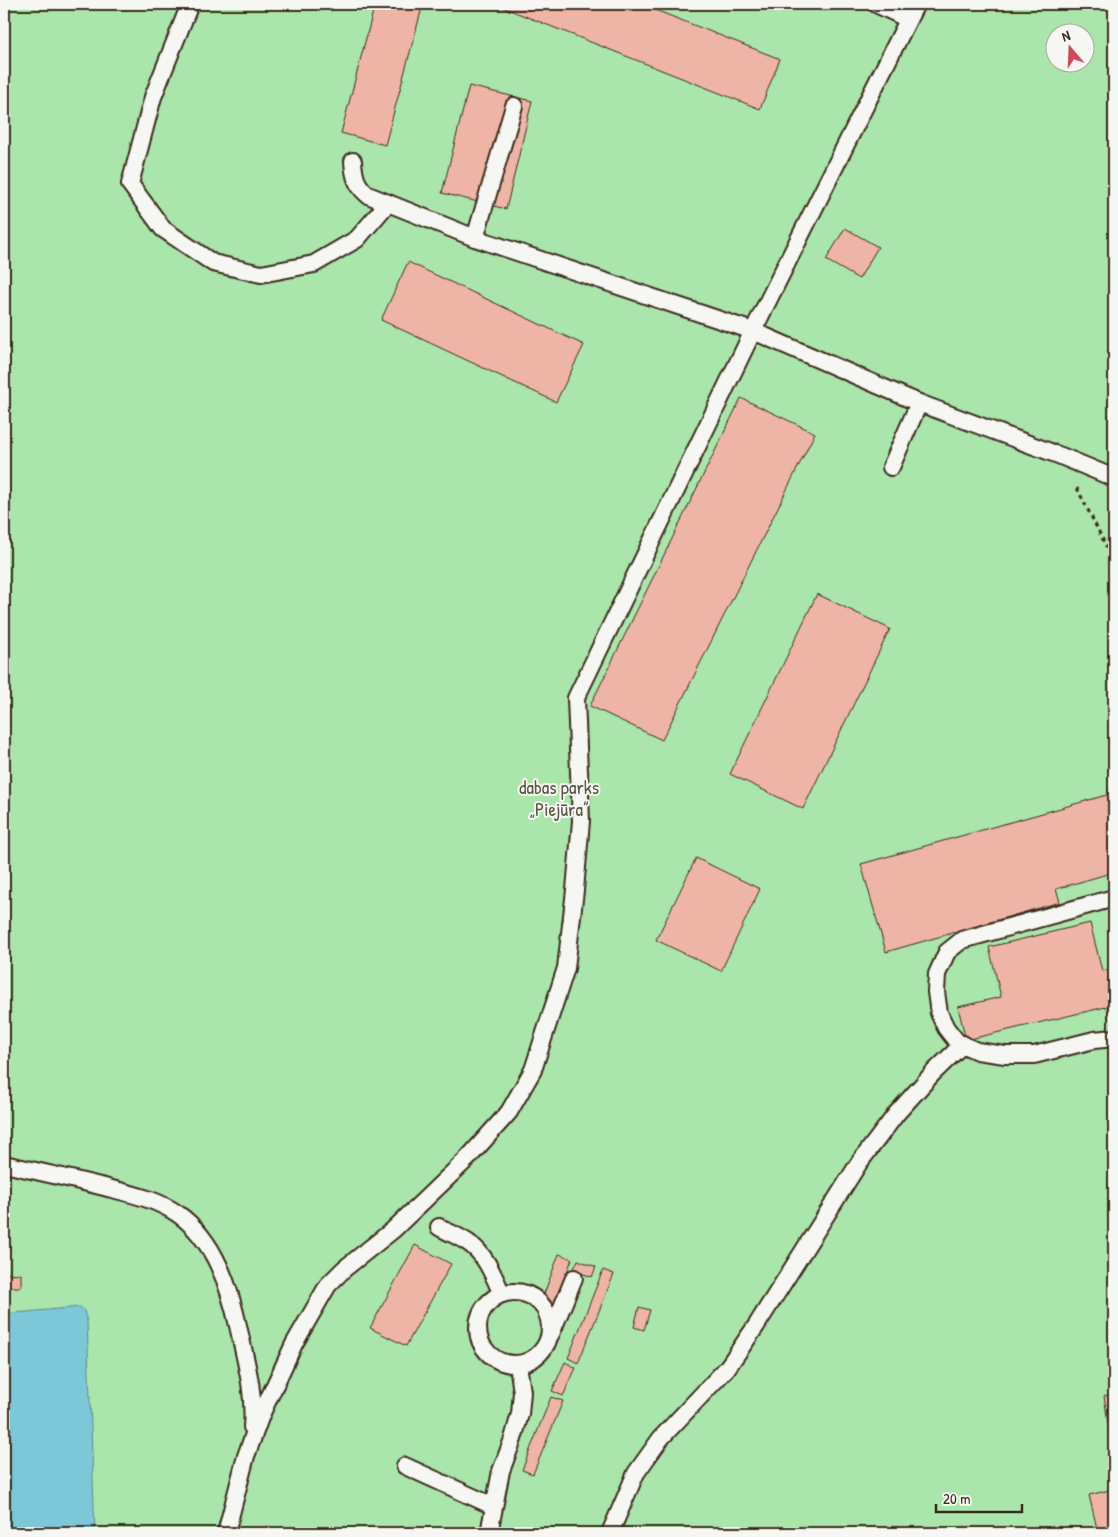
<svg xmlns="http://www.w3.org/2000/svg" width="1118" height="1537" viewBox="0 0 1118 1537" font-family="'Patrick Hand',sans-serif">
<rect width="100%" height="100%" fill="#f4e9e3"/>
<filter id="ink" filterUnits="userSpaceOnUse"><feTurbulence type="fractalNoise" baseFrequency=".02" numOctaves="2"/><feDisplacementMap in="SourceGraphic" scale="10" xChannelSelector="R" yChannelSelector="G"/><feConvolveMatrix kernelMatrix="1 2 1 2 8 2 1 2 1" color-interpolation-filters="sRGB"/></filter>
<g filter="url(#ink)">
<path fill="#aae5ab" stroke="#728864" fill-rule="evenodd" d="M 4,4 L 1114,4 L 1114,1533 L 4,1533 ZM 1056,32 L 1086,32 L 1086,62 L 1056,62 Z"/>
<polygon fill="#7bc8d9" stroke="#61898e" points="80,1307 84,1311 87,1321 95,1533 4,1533 4,1314"/>
<g fill="#eeb5a7" stroke="#3b2a1e">
<polygon points="375,4 423,4 385,145 341,133"/>
<polygon points="503,4 640,4 780,59 760,109 502,7"/>
<polygon points="469,86 532,101 506,209 442,193"/>
<polygon points="845,228 878,247 859,279 826,260"/>
<polygon points="408,262 584,345 556,402 381,320"/>
<polygon points="741,398 815,433 662,740 590,706"/>
<polygon points="817,594 890,629 803,809 730,774"/>
<polygon points="1114,793 1114,872 1056,889 1060,902 886,952 861,864"/>
<polygon points="696,858 760,889 721,971 656,940"/>
<polygon points="1090,923 1102,971 1114,968 1114,1005 966,1040 958,1007 1001,997 989,947"/>
<polygon points="415,1245 451,1264 406,1346 370,1328"/>
<polygon points="559,1254 572,1259 555,1304 542,1299"/>
<polygon points="578,1260 596,1267 592,1277 573,1270"/>
<polygon points="603,1270 614,1274 578,1363 568,1358"/>
<polygon points="4,1273 21,1274 21,1287 4,1287"/>
<polygon points="639,1307 650,1310 644,1330 634,1327"/>
<polygon points="565,1362 576,1368 563,1396 552,1391"/>
<polygon points="1114,1394 1114,1463 1104,1396"/>
<polygon points="551,1397 563,1401 533,1474 522,1470"/>
<polygon points="1114,1489 1114,1533 1098,1533 1089,1495"/>
</g>
<g fill="none" stroke-linecap="round" stroke-linejoin="round">
<g stroke="#3b2a1e" stroke-width="20">
<g id="service">
<polyline points="190,4 153,97 130,184 163,229 213,263 261,274 314,264 357,239 388,203"/>
<polyline points="876,4 908,19"/>
<path d="M 353,161 C 354,176 356,185 368,195 L 475,238 L 753,331 L 919,403 L 1061,456 L 1114,478"/>
<polyline points="475,238 514,106"/>
<polyline points="891,467 919,403"/>
<polyline points="1114,898 962,940 947,952 937,974 936,992 939,1013 946,1028 957,1042 977,1051 1005,1055 1034,1055 1094,1040 1114,1038"/>
<path d="M 4,1164 C 36,1171 68,1178 100,1186 C 127,1193 155,1198 178,1214 C 215,1240 230,1288 239,1330 C 246,1362 255,1394 252,1427"/>
<path d="M 439,1227 C 449,1233 461,1237 470,1244 C 486,1255 494,1277 502,1294"/>
<circle cx="514" cy="1328" r="36"/>
<polyline points="551,1334 574,1278"/>
<polyline points="405,1466 493,1506"/>
<polyline points="226,1533 246,1456 261,1415 294,1344 328,1285 344,1269 393,1230 468,1158 509,1112 533,1070 566,968 575,890 581,821 576,698 753,331 916,4"/>
<polyline points="489,1533 501,1471 513,1439 520,1414 522,1392 518,1364"/>
<polyline points="610,1533 636,1473 661,1438 727,1368 756,1326 859,1163 897,1113 933,1073 963,1044"/>
</g>
</g>
<polyline stroke="#3b2a1e" stroke-width="3" stroke-dasharray="4 4" stroke-linecap="butt" points="1077,488 1114,562"/>
<use href="#service" stroke="#f6f6f2" stroke-width="16"/>
</g>
</g>
<g text-anchor="middle" dominant-baseline="central" stroke-width="4" stroke-linejoin="round" paint-order="stroke">
<g font-size="19" fill="#575941" stroke="#f6f6f2">
<text x="559" y="787">dabas parks<tspan x="559" dy="22">„Piejūra”</tspan></text>
</g>
</g>
<rect width="1118" height="1537" fill="none" stroke="#f6f6f2" stroke-width="20"/>
<rect x="10" y="10" width="1098" height="1517" fill="none" stroke="#3b2a1e" stroke-width="2" filter="url(#ink)"/>
<g transform="translate(1070 48) rotate(341)"><circle r="24" fill="#f6f6f2" stroke="#aba49d"/>
<path d="M0-4L9 19L0 12L-9 19Z" fill="#d1495b"/>
<text y="-8" font-size="14" font-weight="bold" text-anchor="middle" fill="#3b2a1e">N</text>
</g>
<path d="M936 1504v8h86v-8" fill="none" stroke="#3b2a1e" stroke-width="2.5"/>
<text x="943" y="1504" font-size="15" fill="#3b2a1e" stroke="#f6f6f2" stroke-width="4" paint-order="stroke">20 m</text>
</svg>
